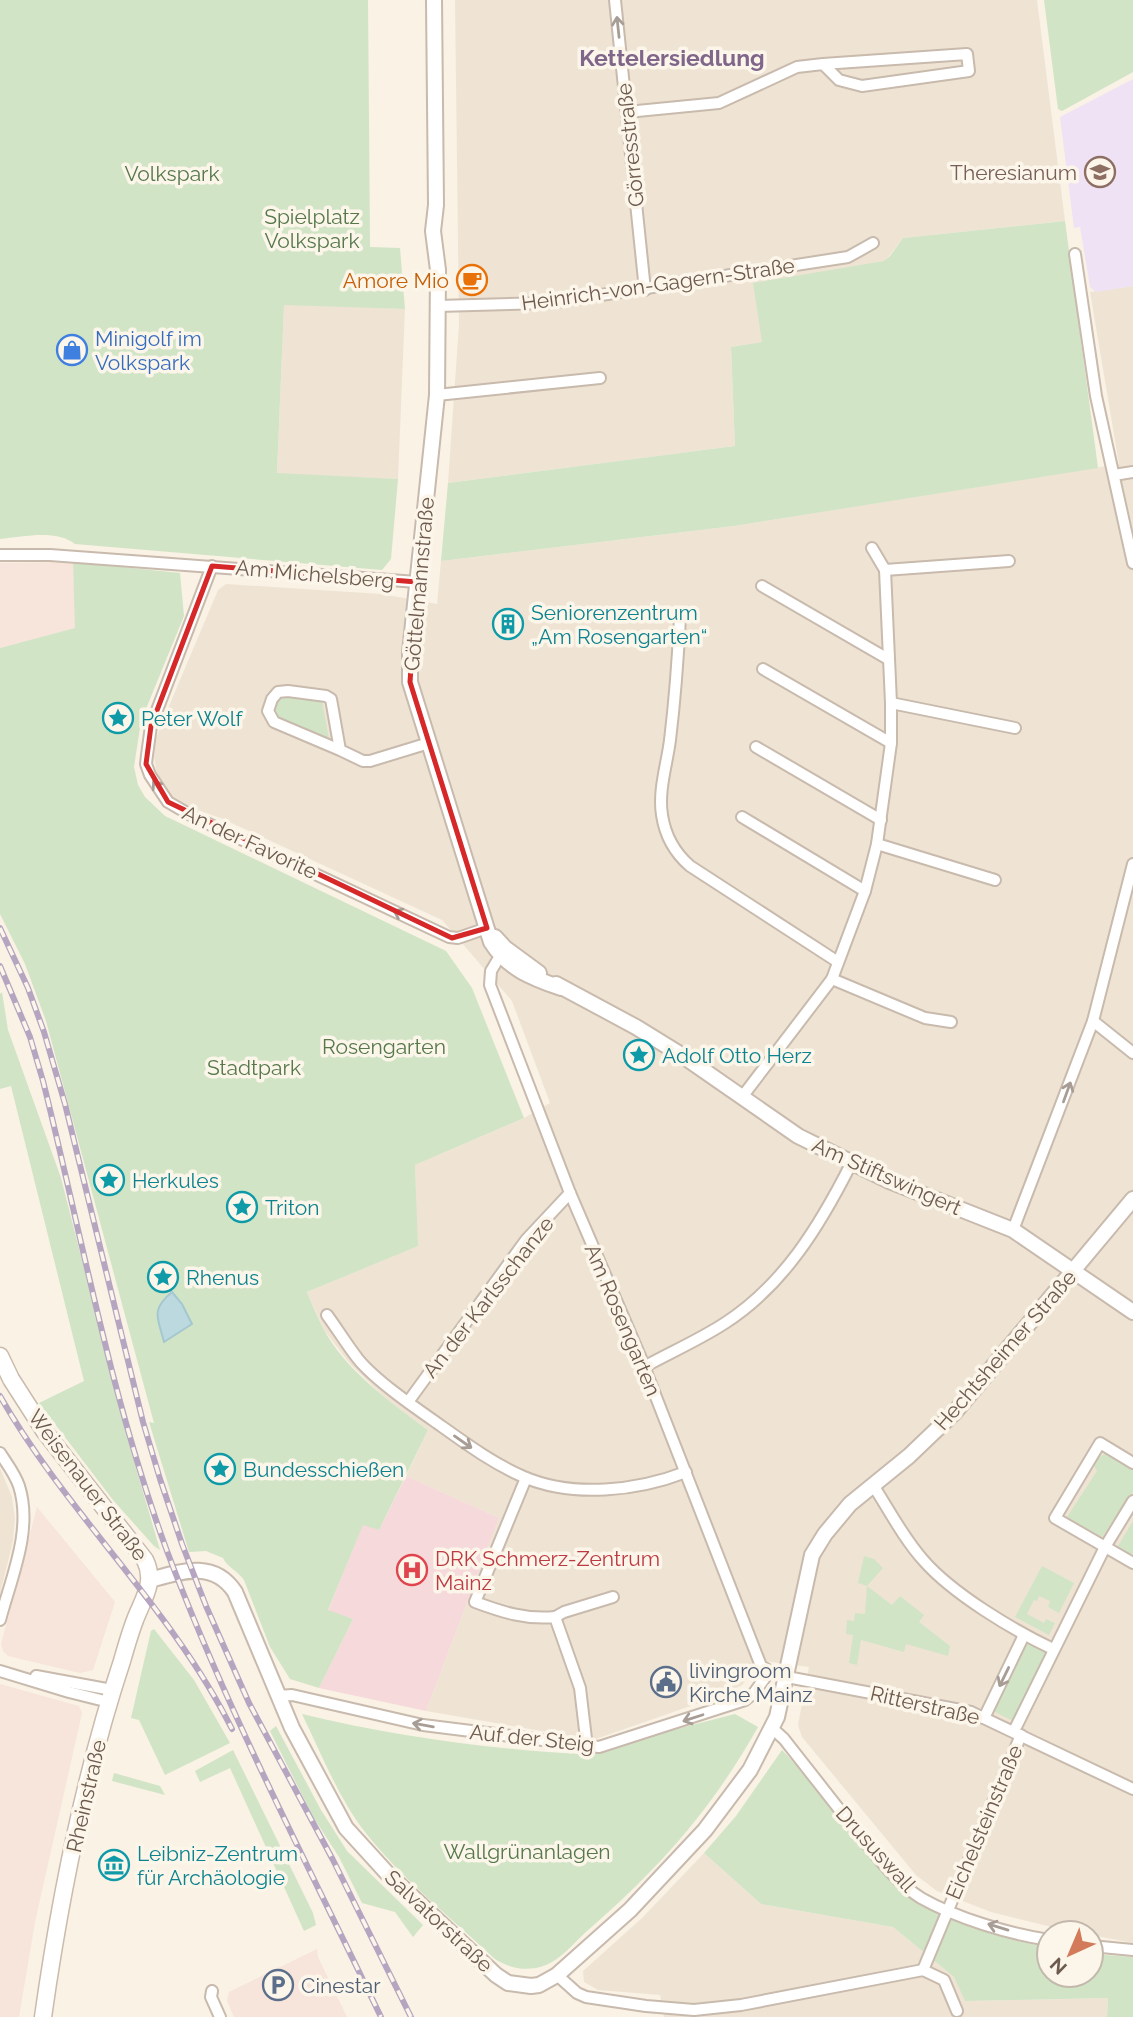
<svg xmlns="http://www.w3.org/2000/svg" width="1133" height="2017" viewBox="0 0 1133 2017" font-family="Raleway,sans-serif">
<rect width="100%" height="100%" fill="#f9f2e5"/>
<g fill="#efe4d4">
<polygon points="455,0 1037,0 1065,221 903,238 885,261 850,268 762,342 731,347 735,446 448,483 459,324"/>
<polygon points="1133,286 1133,1943 1091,1935 1091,1933 1068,1931 991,1912 937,1891 916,1875 802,1737 798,1725 809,1667 764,1661 742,1685 725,1694 593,1740 426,1711 499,1518 406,1476 428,1430 386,1399 350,1364 324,1330 307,1292 417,1246 415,1165 524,1118 550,1103 512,1001 442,920 223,819 173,801 158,781 154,757 155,741 161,725 218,590 226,584 381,594 437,604 441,561 734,526 1119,464 1090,292"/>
<polygon points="284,304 405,309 398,479 277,474"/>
<polygon points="0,1468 12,1497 15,1518 13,1541 0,1594"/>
<polygon points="704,1853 761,1904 893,1927 954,1977 966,2001 1108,1998 1107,2017 664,2017 660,1995 598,1990 584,1982 583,1971 642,1918"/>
</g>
<g fill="#f7e4da">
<polygon points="73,562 76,628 0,648 0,563"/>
<polygon points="37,1507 115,1602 93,1670 80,1673 8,1656 3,1651 1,1644"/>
<polygon points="0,1684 79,1706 82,1713 35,1922 19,2017 0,2017"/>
<polygon points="317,1949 318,1957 347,2017 234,2017 227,2001 229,1992"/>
</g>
<polygon fill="#efe2f5" points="1133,79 1133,286 1096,292 1090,287 1080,227 1074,228 1060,117"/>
<polygon fill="#f5d9db" points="406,1476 499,1518 426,1711 319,1688 353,1619 328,1611 363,1524 379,1530"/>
<g fill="#d1e4c6">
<path d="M 0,0 L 368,0 L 370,247 L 400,248 L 405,309 L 284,305 L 277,473 L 398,479 L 391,559 L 382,570 L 75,544 C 56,529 23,537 0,539 Z"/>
<polygon points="1044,0 1133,0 1133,72 1062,111 1058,109"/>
<polygon points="1065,221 1098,468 734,526 441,561 448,483 735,446 731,347 762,342 753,283 884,261 890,256 903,238"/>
<path d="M 73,562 L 180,573 L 184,616 L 141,721 L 134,767 L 138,785 L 145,797 L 165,816 L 446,951 L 472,988 L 524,1118 L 415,1165 L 418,1246 L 307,1292 C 312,1304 317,1316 323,1328 C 344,1369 391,1403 428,1430 L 379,1530 L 363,1525 L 328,1610 L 353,1619 L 319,1688 L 290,1679 L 270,1647 L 244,1580 C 238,1571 227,1567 223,1558 L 206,1551 L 189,1552 L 149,1422 L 154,1423 L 46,1021 L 25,964 L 0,914 L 0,648 L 75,628 Z"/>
<path d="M 285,695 L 319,699 L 322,701 L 329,739 L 276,716 C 273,708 277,699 285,695 Z"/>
<polygon points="2,992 8,1030 61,1178 129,1444 160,1550 154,1546 113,1500 39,1403 84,1381 11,1086 0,1089 0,994"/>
<polygon points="1105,1454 1133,1468 1133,1492 1102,1537 1067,1517 1097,1471 1093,1464 1097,1458"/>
<polygon points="1133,1521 1133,1553 1131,1555 1118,1546"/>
<polygon points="864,1556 874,1559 883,1568 867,1586 892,1605 900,1596 924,1615 919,1622 950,1646 948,1656 906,1644 904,1652 861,1640 857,1665 849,1663 853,1635 846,1634 847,1620 854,1621 855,1613 865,1614 867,1586 858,1583"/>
<polygon points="1042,1566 1074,1583 1059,1613 1048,1607 1050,1601 1039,1596 1037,1601 1034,1600 1027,1614 1044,1623 1046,1619 1055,1623 1049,1635 1015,1617"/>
<polygon points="154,1629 194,1680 230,1743 165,1775 139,1720 131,1718 151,1631"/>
<polygon points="1026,1643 1046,1653 1013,1721 993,1711"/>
<path d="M 302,1714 C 394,1736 487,1749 581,1754 L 582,1750 L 610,1750 L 661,1733 L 735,1714 L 758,1727 C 712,1809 658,1870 587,1931 C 575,1942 561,1959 546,1965 C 528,1972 511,1969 495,1959 C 452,1919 401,1878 365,1832 C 338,1797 321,1753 302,1714 Z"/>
<polygon points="276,1726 321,1810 347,1851 423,1925 413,1937 395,1912 362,1903 339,1857 312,1815 270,1731"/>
<polygon points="233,1750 313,1913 316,1925 304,1931 230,1768 200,1782 195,1771"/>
<path d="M 782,1750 C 823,1792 853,1845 896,1885 C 933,1920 1000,1939 1049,1947 L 1049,1975 L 1091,1975 L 1091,1954 L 1133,1957 L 1133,2017 L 1107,2017 L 1108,1998 L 965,2001 L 954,1977 L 893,1927 L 761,1904 L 704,1853 L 736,1816 Z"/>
<polygon points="114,1773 160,1786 165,1795 112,1781"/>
</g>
<path fill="#bcd9df" stroke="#a4c7d0" stroke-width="2" d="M 172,1292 L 182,1304 L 192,1324 L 164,1342 C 158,1318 150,1310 172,1292 Z"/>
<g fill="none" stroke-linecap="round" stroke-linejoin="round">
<g stroke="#c8baad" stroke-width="14">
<g id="minor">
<polyline points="615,0 645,290"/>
<polyline points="627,112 719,103 797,67 823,64 839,80 862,86 969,71 967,54 823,64"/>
<polyline points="1075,254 1096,396 1133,563"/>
<polyline points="438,306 549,303 848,257 873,243"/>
<polyline points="437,395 600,378"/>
<polyline points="1114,475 1133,472"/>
<polyline points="0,555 50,555 417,582"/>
<polyline points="212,566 151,726 147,755 146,764 150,775 168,802 194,817 449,937 458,938 487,928"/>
<polyline points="885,570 1009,561"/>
<polyline points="762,586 888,659"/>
<path d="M 680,617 C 678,658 675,699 670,740 C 667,764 658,791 662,815 C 665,835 675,853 690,866 L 838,962"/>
<polyline points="763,669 891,743"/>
<polyline points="891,703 1015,728"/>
<polyline points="756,747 881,820"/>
<polyline points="340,750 274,722 268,711 272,699 278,692 288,691 326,696 331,699 340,750 363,761 370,761 429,743"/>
<polyline points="742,817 865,891"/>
<polyline points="877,844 995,880"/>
<polyline points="503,951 491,971 490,985 570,1193 640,1356 761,1666 773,1673 787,1677 971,1712 1133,1789"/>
<polyline points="832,979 925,1018 951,1022"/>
<polyline points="1093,1021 1133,1053"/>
<polyline points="742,1097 832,979 865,891 877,844 891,743 891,703 885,570 872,548"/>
<polyline points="1013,1230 1093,1021 1133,864"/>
<path d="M 327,1315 C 338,1330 347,1345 358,1359 C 375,1380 414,1407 437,1423 C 465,1443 492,1463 524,1477 C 573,1498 637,1491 686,1472"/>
<path d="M 644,1367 C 671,1352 699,1340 725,1323 C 784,1285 820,1225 851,1164"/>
<polyline points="408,1402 526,1240 570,1193"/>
<path d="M 0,1453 C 7,1464 15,1474 19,1486 C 33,1530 11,1578 0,1620"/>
<polyline points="1133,1463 1100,1443 1055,1518 1133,1563"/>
<path d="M 526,1478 L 475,1602 C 502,1612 526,1620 555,1617 L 580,1688 L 587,1747"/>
<path d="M 873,1485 C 889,1510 904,1539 924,1561 C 953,1594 1013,1630 1053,1649"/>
<polyline points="555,1617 564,1612 613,1597"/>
<polyline points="0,1671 69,1692 109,1702"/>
<polyline points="36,1676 112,1690"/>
<polyline points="278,1696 292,1695 423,1725 599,1747 745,1700 754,1693 769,1672"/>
<polyline points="984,1718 1024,1635"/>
<path d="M 772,1728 L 784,1739 C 808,1770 833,1801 857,1832 C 876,1855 895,1882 921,1898 C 956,1918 1009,1934 1049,1940"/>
<polyline points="1014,1731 1105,1547 1133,1501"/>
<polyline points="1091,1946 1133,1950"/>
<polyline points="923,1970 1021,1735"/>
<polyline points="557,1975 577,1993 586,1997 646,2006 694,2010 741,2005 923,1970 944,1980 957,2011"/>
<polyline points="212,1991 211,1997 220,2017"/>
</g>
</g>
<g stroke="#c8baad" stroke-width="18">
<g id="tertiary">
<path d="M 434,0 L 436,205 L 433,231 L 438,270 L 437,395 L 410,652 L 410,682 L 491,942 C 508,969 532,978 561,988"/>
<polyline points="495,937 505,948 539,973"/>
<polyline points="556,984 636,1027 683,1056 798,1136 889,1181 1013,1230 1133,1312"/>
<path d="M 150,1580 C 182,1571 214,1560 235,1592 L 292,1728 L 346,1828 L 387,1873 L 496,1975 L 508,1983 L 531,1986 L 539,1985 L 557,1975 L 630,1910 L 705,1830 L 750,1770 L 777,1717 L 812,1555 L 825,1534 L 850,1504 L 909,1456 L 955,1412 L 1133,1199"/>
</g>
</g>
<g stroke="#cbbbac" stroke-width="19">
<path id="secondary" d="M 0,1356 L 11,1379 L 45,1432 L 145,1560 C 156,1582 143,1599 135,1620 C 130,1633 126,1647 122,1661 C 84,1776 60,1897 43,2017"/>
</g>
<use href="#minor" stroke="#fff" stroke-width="10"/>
<use href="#tertiary" stroke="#fff" stroke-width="14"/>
<use href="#secondary" stroke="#fff" stroke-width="16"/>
<g stroke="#b5a5c0" stroke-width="6">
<g id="rail">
<polyline points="0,928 28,988 44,1032 65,1104 143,1422 160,1479 182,1544 206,1606 249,1703 333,1860 411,2017"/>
<path d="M 0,966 L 30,1037 L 43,1081 C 82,1237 111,1399 167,1551 C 227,1711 307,1863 381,2017"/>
<path d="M 0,1396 C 67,1514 171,1607 232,1729"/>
</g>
</g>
<use href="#rail" stroke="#fcf6ea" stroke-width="3.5" stroke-dasharray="10" stroke-linecap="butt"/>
</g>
<defs><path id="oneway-shaft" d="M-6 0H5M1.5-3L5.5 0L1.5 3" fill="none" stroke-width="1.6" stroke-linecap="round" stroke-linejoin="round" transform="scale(1.75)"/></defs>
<g stroke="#a89d95">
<use href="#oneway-shaft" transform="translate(618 27) rotate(-96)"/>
<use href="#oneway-shaft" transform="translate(159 789) rotate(-124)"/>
<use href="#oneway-shaft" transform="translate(403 915) rotate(-154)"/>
<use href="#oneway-shaft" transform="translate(1067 1092) rotate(-70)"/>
<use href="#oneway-shaft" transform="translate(463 1442) rotate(35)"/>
<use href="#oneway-shaft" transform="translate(1004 1677) rotate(116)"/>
<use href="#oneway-shaft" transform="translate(693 1718) rotate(162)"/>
<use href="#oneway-shaft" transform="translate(423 1725) rotate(-170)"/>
<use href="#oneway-shaft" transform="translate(998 1927) rotate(-163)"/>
</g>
<path fill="none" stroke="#d62828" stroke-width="5" stroke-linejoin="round" d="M 212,566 L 417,582 L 410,682 L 487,928 L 452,938 L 168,802 L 146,764 L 151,726 Z"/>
<defs>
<g id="school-ring" transform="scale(1.575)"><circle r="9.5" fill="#fcf6ea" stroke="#8d6e63" stroke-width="1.5"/><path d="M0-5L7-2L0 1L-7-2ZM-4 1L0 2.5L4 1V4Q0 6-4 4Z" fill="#8d6e63"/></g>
<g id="cafe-ring" transform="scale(1.575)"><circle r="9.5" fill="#fcf6ea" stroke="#e8710a" stroke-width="1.5"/><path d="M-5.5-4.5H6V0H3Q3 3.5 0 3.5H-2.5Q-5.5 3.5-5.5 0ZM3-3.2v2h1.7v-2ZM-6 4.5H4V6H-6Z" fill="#e8710a"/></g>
<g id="shop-ring" transform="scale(1.575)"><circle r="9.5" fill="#fcf6ea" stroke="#3f7fe0" stroke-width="1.5"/><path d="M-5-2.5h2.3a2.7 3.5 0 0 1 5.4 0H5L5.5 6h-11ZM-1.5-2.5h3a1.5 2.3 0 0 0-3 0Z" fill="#3f7fe0"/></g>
<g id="building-ring" transform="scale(1.575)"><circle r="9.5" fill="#fcf6ea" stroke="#0f9aa8" stroke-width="1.5"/><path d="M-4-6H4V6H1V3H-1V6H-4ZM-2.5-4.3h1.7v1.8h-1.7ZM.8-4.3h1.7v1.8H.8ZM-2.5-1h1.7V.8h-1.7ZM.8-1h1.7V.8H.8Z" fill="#0f9aa8"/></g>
<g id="sight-ring" transform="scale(1.575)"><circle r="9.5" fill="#fcf6ea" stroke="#0f9aa8" stroke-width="1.5"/><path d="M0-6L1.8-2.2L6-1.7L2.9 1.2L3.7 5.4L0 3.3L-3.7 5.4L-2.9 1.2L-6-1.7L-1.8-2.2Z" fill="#0f9aa8"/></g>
<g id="hospital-ring" transform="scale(1.575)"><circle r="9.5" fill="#fcf6ea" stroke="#e0444e" stroke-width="1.5"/><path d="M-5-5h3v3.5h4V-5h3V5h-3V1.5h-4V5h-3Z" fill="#e0444e"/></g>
<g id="civic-ring" transform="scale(1.575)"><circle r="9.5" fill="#fcf6ea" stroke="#5c6f8a" stroke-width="1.5"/><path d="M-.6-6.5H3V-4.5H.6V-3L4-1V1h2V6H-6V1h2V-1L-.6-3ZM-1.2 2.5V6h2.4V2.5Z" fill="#5c6f8a"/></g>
<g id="museum-ring" transform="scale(1.575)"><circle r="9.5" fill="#fcf6ea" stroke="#0f9aa8" stroke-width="1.5"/><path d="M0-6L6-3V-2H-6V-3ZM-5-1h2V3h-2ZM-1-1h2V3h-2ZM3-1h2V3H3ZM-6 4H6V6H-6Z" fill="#0f9aa8"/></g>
<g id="parking-ring" transform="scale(1.575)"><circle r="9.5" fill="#fcf6ea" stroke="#5c6f8a" stroke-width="1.5"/><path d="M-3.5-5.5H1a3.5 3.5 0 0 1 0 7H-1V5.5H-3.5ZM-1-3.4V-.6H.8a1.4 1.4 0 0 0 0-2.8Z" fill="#5c6f8a"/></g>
</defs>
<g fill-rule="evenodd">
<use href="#school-ring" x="1100" y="172"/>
<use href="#cafe-ring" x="472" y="280"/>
<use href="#shop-ring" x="72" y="350"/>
<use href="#building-ring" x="508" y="624"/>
<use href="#sight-ring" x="118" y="718"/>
<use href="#sight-ring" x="639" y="1055"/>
<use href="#sight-ring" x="109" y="1180"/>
<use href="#sight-ring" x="242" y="1207"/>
<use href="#sight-ring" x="163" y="1277"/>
<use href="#sight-ring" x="220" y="1469"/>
<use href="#hospital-ring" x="412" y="1570"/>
<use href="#civic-ring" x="666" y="1682"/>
<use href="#museum-ring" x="114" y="1865"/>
<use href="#parking-ring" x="278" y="1985"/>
</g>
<g text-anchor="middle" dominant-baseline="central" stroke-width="7" stroke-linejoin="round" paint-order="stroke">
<g font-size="21" fill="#6e5b4e" stroke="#fcf6ea">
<text transform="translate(630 145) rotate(-96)">Görresstraße</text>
<text transform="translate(658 284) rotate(-8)">Heinrich-von-Gagern-Straße</text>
<text transform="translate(315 574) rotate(5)">Am Michelsberg</text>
<text transform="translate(419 584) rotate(-85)">Göttelmannstraße</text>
<text transform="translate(250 842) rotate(25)">An der Favorite</text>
<text transform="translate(887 1176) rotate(24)">Am Stiftswingert</text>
<text transform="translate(488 1297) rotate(-52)">An der Karlsschanze</text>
<text transform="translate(623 1320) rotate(67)">Am Rosengarten</text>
<text transform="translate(1005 1350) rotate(-49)">Hechtsheimer Straße</text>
<text transform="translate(88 1485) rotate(53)">Weisenauer Straße</text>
<text transform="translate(925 1705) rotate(13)">Ritterstraße</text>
<text transform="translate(532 1738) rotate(6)">Auf der Steig</text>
<text transform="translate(86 1796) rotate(-77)">Rheinstraße</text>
<text transform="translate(984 1822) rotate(-67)">Eichelsteinstraße</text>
<text transform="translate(876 1849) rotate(48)">Drususwall</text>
<text transform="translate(439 1921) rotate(43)">Salvatorstraße</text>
</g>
<g font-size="21" fill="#785e54" stroke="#fcf6ea" text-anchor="end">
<text x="1077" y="172">Theresianum</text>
</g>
<g font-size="21" fill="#56784b" stroke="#fcf6ea">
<text x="172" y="173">Volkspark</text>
<text x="312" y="216">Spielplatz<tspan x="312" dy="24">Volkspark</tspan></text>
<text x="384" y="1046">Rosengarten</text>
<text x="254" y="1067">Stadtpark</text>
<text x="527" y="1851">Wallgrünanlagen</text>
</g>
<g font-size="21" fill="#c56008" stroke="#fcf6ea" text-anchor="end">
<text x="449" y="280">Amore Mio</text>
</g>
<g font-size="21" fill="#366cbe" stroke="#fcf6ea" text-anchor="start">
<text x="95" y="338">Minigolf im<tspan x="95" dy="24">Volkspark</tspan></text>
</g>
<g font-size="21" fill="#0d838f" stroke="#fcf6ea" text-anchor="start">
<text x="531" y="612">Seniorenzentrum<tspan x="531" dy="24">„Am Rosengarten“</tspan></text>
<text x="141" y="718">Peter Wolf</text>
<text x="662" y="1055">Adolf Otto Herz</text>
<text x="132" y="1180">Herkules</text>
<text x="265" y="1207">Triton</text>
<text x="186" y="1277">Rhenus</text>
<text x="243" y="1469">Bundesschießen</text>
<text x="137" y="1853">Leibniz-Zentrum<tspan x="137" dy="24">für Archäologie</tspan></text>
</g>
<g font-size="21" fill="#be3a42" stroke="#fcf6ea" text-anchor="start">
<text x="435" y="1558">DRK Schmerz-Zentrum<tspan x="435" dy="24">Mainz</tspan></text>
</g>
<g font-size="21" fill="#4e5e75" stroke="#fcf6ea" text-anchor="start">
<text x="689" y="1670">livingroom<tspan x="689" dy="24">Kirche Mainz</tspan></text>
<text x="301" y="1985">Cinestar</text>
</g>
<g font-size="23" font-weight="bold" fill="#7f668a" stroke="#fcf6ea">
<text x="672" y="57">Kettelersiedlung</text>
</g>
</g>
<g transform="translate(1070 1954) rotate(224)"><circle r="33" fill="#fcf6ea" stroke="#c3b8ac" stroke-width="2"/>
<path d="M0-5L12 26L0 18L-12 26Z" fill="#d27a5a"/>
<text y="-10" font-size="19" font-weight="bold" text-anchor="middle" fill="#6e5b4e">N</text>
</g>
</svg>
